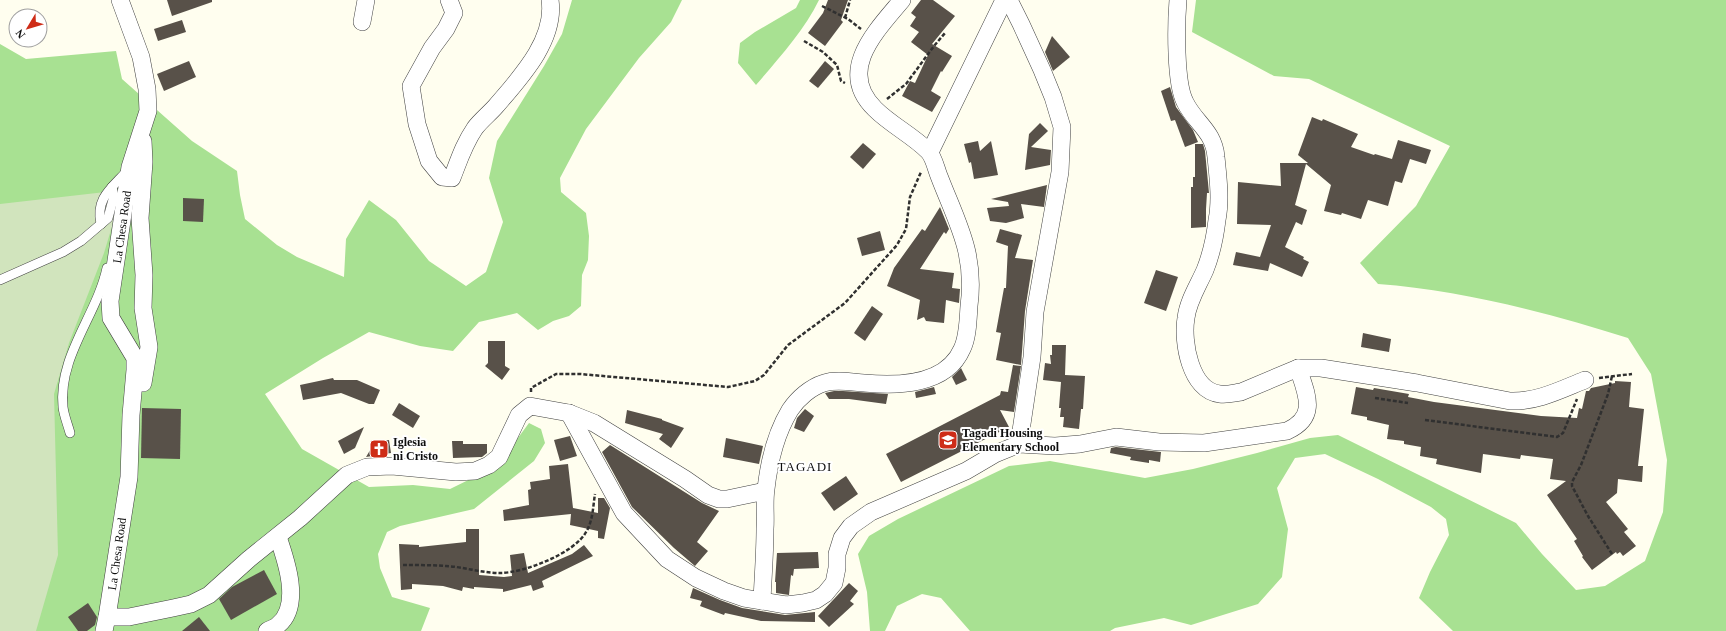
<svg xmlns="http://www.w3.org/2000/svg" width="1726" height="631" viewBox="0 0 1726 631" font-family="Georgia,serif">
<rect width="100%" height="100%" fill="#fffeef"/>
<g fill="#a8e192">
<polygon points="572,0 682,0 671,22 639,58 586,129 560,178 561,192 586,213 589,236 588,260 582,275 581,306 569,316 553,321 538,330 517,313 479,322 453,351 420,346 369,332 323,358 265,394 302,449 369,487 413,485 450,489 497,466 529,423 541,429 545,443 534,461 474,509 400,526 387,532 378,554 380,568 392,597 430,608 421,631 0,631 0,44 26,59 116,51 122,79 192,141 237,171 240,195 245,219 277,245 297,257 344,277 346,239 369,200 396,220 429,261 466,286 486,272 503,222 489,178 497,141 544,66 562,34"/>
<path d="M 800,0 L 819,0 C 804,31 778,59 756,85 L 738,63 L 740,43 L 755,32 L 796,8 Z"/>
<path d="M 1196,0 L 1726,0 L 1726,631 L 1453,631 L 1419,598 L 1430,572 L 1449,535 L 1446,519 L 1431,507 L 1378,479 L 1325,454 L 1295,458 L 1277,488 L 1288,529 L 1282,577 L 1258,604 L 1191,625 L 1164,618 L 1115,628 L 1110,631 L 970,631 L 941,598 L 922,594 L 897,606 L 885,631 L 870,631 L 867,592 L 858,554 L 869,536 L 898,519 L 1009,466 L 1050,461 L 1145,478 L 1193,469 L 1257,453 L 1310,438 L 1338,435 L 1516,523 L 1542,554 L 1576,590 L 1605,586 L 1645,561 L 1663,512 L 1667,460 L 1651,374 L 1628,338 C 1549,313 1461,290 1378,284 L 1360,263 L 1416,206 L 1450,146 L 1309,79 L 1274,76 L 1192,32 Z"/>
</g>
<polygon fill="#d1e4bd" points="123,190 104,253 69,343 54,394 58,555 36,631 0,631 0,204"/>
<g fill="#585149">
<polygon points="167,0 212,0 212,2 172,16"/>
<polygon points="828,0 848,0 841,20 843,22 825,46 808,33 823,13"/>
<polygon points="921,0 933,0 955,16 932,44 952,56 942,72 941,71 931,91 941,97 932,112 902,96 910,81 915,83 928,55 911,42 919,32 910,26 916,17 911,13"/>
<polygon points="182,20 186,32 158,41 154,29"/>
<polygon points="1052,36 1070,57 1053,71 1045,52"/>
<polygon points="189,61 196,77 164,91 157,74"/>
<polygon points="825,61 834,69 818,88 809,81"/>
<polygon points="1170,87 1176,107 1193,130 1198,142 1185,147 1175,120 1171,121 1161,91"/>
<polygon points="1312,117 1322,121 1323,119 1358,134 1351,147 1374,155 1375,154 1392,159 1398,140 1431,150 1426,164 1410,159 1402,183 1395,181 1388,206 1368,200 1361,219 1342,213 1341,215 1324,211 1331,185 1306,164 1295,205 1307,210 1302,225 1296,222 1285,247 1304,257 1303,259 1309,262 1302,277 1270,263 1268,271 1233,265 1236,252 1260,257 1271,225 1237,224 1238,182 1281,186 1280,163 1308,163 1298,155"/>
<polygon points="1040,123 1048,131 1031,147 1051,150 1050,165 1025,170 1029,134"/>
<polygon points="978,141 980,151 991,141 998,175 974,179 971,162 969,163 964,144"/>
<polygon points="863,143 876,154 863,169 850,157"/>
<polygon points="1195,144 1203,144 1205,151 1209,193 1207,193 1206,209 1206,227 1191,228 1191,187 1193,187 1193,177 1195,177"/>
<polygon points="1047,185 1044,207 1021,204 1024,218 1006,223 990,221 987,208 1009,206 1008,202 991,199"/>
<polygon points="183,198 204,199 203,222 183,221"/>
<polygon points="940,207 949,229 946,234 944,232 920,269 954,273 952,288 960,289 959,303 946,300 944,323 926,321 924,317 917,320 920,300 887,286 894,268 922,229 925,231"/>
<polygon points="1000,229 1022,235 1015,258 1033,260 1025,311 1021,365 996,360 1001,333 996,332 1004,288 1006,288 1008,246 996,242"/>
<polygon points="880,231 885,250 862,256 857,238"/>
<polygon points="1156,270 1178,277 1166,311 1144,303"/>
<polygon points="872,306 883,314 865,341 854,333"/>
<polygon points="1363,333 1391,339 1389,352 1361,347"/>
<polygon points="488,341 505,341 505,366 510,369 502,380 485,366 488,363"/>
<polygon points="1052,345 1066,345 1065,375 1085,376 1083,409 1081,409 1079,429 1063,427 1064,417 1060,417 1061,408 1059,408 1061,382 1043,380 1045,363 1051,364 1050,355 1052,355"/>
<polygon points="1013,365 1021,366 1014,412 1000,410 1009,427 901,482 886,454 1000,395 1001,391 1008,392"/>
<polygon points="961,368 967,380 956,385 952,377"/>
<polygon points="333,378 334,380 357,380 380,390 374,404 369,404 341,393 303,400 300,385"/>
<polygon points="1615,381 1631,382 1629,407 1644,409 1638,466 1643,466 1642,482 1618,479 1617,493 1606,502 1628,529 1624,532 1636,546 1623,556 1620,552 1617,554 1616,552 1592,570 1582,557 1583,556 1574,541 1577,539 1547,495 1566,481 1550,479 1553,459 1521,455 1520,459 1483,454 1481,473 1436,464 1437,459 1420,456 1421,447 1404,444 1404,441 1387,439 1389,425 1367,420 1367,417 1351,414 1356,387 1373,390 1374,388 1409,394 1408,397 1434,402 1541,416 1577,418 1579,408 1582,409 1586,391 1589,391 1591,388 1615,383"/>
<polygon points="934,387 936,394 916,398 915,392"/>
<polygon points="834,391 843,391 888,394 886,404 849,399 829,399 825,393"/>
<polygon points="399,403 420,416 413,428 392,415"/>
<polygon points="142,408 181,409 180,459 141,458"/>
<polygon points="805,409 814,416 804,432 794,428 797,418"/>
<polygon points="627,410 662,419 662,420 684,428 671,448 659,439 663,434 625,423"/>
<polygon points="364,427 355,448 344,454 338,441"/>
<polygon points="570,436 577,456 560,461 554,440"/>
<polygon points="726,438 763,446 759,464 723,457"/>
<polygon points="389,440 391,453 366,457 375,442"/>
<polygon points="452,441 463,441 463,444 487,444 487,453 482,457 453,458"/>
<polygon points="610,445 702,503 719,511 697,542 708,551 695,566 674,548 632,507 602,452"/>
<polygon points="1116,447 1161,452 1160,462 1149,460 1149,463 1130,460 1131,457 1110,453 1111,448"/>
<polygon points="568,464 573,508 598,513 598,498 604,498 610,508 604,539 598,538 598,531 570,525 571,514 504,521 503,510 529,505 528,490 531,489 530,482 550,479 549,466"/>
<polygon points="846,476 858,494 834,511 821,493"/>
<polygon points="466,529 479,529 479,575 504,577 512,576 510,555 524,553 528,573 572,554 584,545 593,556 542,581 544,587 533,591 531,585 503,592 503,589 474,587 474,589 463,587 462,591 443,586 412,584 412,589 401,590 399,544 419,545 419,547 466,542"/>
<polygon points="818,552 819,568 794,569 793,576 791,575 789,595 776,593 776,582 775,582 777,553"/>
<polygon points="264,570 277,594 231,620 219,599 232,587"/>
<polygon points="849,583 858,591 850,601 854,604 829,627 818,616"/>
<polygon points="693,588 720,600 742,608 785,615 815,612 815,622 761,621 725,613 724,615 700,606 702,601 690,598"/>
<polygon points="88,603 97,617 95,625 87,631 78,631 68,617"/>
<polygon points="199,617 210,631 182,631"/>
</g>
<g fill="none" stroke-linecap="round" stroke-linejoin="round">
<g stroke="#414141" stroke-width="10">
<g id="service">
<path d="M 101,224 C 95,198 112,188 128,170"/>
<polyline points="0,280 63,252 81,241 108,218 114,196 112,187"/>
<path d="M 70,433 C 68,425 64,416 63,407 C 58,356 97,315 107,268"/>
</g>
</g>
<g stroke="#414141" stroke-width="18">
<g id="minor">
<polyline points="120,0 141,57 147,89 148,111 130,167 110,301 111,318 135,358 135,370 131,415 129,477 107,617 129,617 173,608 191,604 209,595 249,559 300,518 347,475 367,467 392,466 456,472 475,471 489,465 499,457 519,415 530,406 569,413 594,423 685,479 708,495 719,499 727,499 765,491"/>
<path d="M 449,0 L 454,13 L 446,29 L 432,48 L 411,86 L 417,124 L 429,161 L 442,177 L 452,178 C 459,160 464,144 475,128 C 481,120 489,114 496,106 C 520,78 556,40 550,0"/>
<polyline points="1009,0 1021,24 1042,70 1053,97 1062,127 1060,172 1035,312 1032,357 1019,444"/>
<path d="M 1178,0 C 1176,24 1175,83 1185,102 C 1195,123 1214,131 1216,157 C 1218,177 1221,200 1217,220 C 1215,237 1211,255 1205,270 C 1198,286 1188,301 1186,318 C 1182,341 1190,391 1220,394 C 1227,395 1234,393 1241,392 L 1298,368 L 1321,368 L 1417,383 L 1510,401 C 1537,402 1560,390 1585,380"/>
<polyline points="362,22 366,0"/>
<polyline points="930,152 1004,0"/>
<polyline points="143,383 149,347 143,308 144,275 140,218 144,162 143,141"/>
<path d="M 569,413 L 624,513 L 667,559 L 696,578 L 724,591 L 744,598 L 786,605 L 803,603 L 816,600 L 825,594 L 834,583 L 837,568 L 837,554 L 842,538 L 851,526 L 871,512 L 966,471 L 995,454 L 1019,444 L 1055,446 L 1080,444 L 1116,437 L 1159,442 L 1204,443 L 1287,431 C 1318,417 1307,395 1298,368"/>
<path d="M 762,601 C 763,577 765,553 765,529 C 766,516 764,502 766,489 C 769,462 776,433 790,410 C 798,398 811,387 824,383 C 836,379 851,382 864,383 C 897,386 946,386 962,349 C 968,337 968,320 969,306 C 976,253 957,223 939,176 C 936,169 934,157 928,151 C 912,135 891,125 875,109 C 836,71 876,31 902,0"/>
<polyline points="104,631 107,617"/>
<path d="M 267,631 C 270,629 275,628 278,625 C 302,606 286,560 278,537"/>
</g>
</g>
<g stroke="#303030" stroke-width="2.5" stroke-dasharray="4 2" stroke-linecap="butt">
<polyline points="822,6 848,19 861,29"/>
<polyline points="845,18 850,0"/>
<polyline points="804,41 823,52 837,65 841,81 845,83"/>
<polyline points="887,99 906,84 934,46 945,33"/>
<polyline points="1599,378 1632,374"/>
<polyline points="531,392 531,388 556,374 580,374 728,387 755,381 764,375 788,345 845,303 897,245 906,229 910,197 921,172"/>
<polyline points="1375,398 1408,403"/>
<polyline points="1425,420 1557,437 1563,433 1577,399"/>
<polyline points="1612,554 1588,516 1572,486 1572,482 1581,465 1608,394 1612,376"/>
<path d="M 403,565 C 417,565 432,565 446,566 C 464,567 482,573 500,573 C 524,573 575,553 586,532 C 593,521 593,506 595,494"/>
</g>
<use href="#service" stroke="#fff" stroke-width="9"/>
<use href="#minor" stroke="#fff" stroke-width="17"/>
</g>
<defs>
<g id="school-square" transform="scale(1)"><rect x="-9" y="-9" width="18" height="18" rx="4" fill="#ce2c17" stroke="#fff"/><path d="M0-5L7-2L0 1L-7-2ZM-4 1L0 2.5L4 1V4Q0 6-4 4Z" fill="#fff"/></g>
<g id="church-square" transform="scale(1)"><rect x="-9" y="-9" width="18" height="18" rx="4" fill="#ce2c17" stroke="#fff"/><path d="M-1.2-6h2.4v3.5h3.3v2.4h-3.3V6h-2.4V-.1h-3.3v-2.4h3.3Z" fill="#fff"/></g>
</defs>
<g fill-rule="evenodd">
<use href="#school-square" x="948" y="440"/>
<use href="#church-square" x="379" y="449"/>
</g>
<g text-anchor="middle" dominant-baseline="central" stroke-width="4" stroke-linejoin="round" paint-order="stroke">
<g font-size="12" fill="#0e0e0e" stroke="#fff">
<text transform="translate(122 227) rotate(-82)">La Chesa Road</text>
<text transform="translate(117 554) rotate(-82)">La Chesa Road</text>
</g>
<g font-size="12" font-weight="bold" fill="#0e0e0e" stroke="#fff" text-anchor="start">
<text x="962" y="433">Tagadi Housing<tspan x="962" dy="14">Elementary School</tspan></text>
<text x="393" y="442">Iglesia<tspan x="393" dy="14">ni Cristo</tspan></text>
</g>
<g font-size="13" letter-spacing="1" fill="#0e0e0e" stroke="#fff">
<text x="805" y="466">TAGADI</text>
</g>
</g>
<g transform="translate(28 28) rotate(232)"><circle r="19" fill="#ffffff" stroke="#9f9f9f"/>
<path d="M0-3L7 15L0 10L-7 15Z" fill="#ce2c17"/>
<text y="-6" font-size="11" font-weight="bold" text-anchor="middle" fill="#0e0e0e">N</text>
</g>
</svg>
